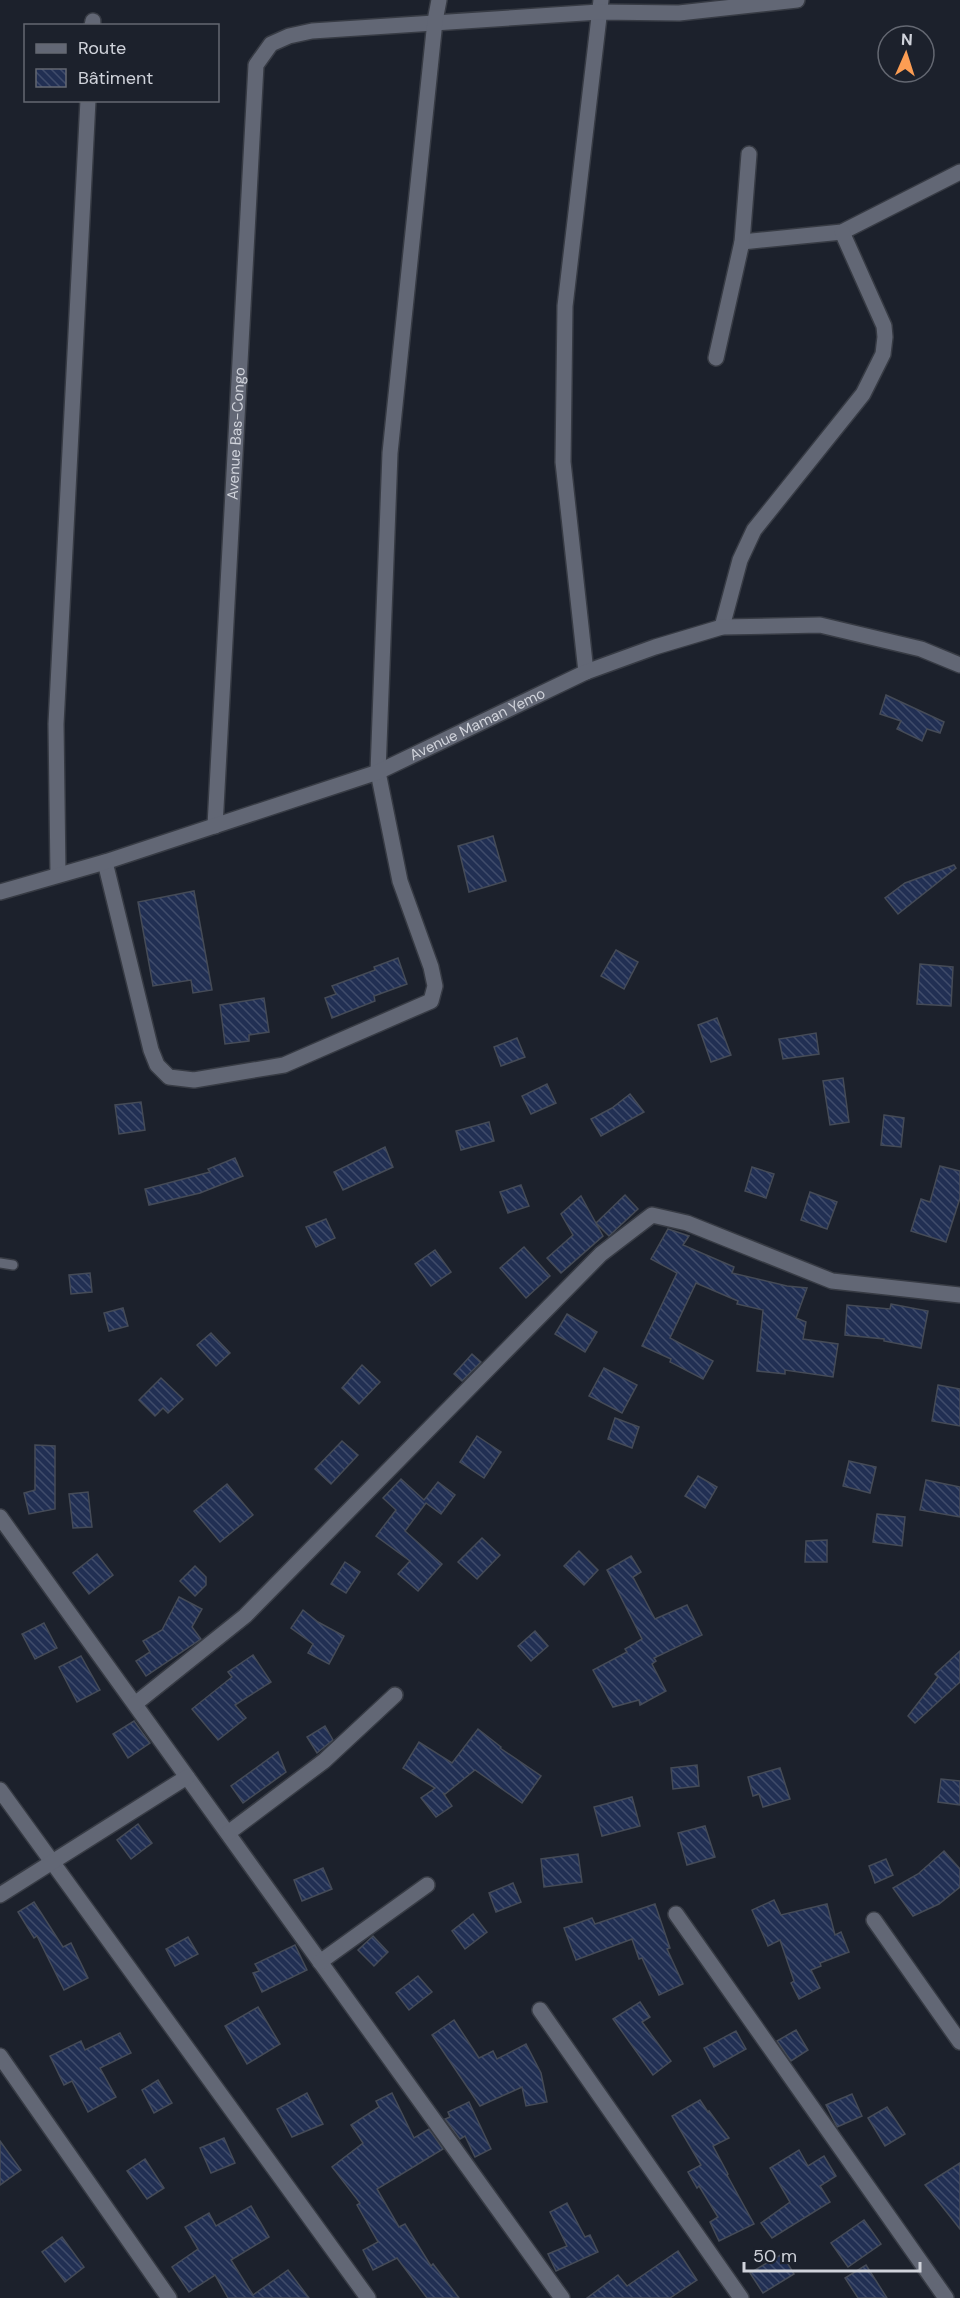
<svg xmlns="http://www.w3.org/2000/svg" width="960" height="2298" viewBox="0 0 960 2298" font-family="'DM Sans',sans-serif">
<defs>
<pattern id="building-back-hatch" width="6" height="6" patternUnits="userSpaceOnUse" patternTransform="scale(1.5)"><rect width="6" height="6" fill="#212f53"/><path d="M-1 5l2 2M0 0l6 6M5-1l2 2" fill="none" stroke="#404c6b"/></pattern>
</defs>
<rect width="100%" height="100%" fill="#1c212c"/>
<g fill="url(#building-back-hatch)" stroke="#454b57" stroke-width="1.5">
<polygon points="886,695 944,722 940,733 927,729 922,741 897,729 901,721 880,714"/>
<polygon points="493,836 506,881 469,892 458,846"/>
<polygon points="954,865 956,868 898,914 885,898 905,883"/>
<polygon points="194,891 212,990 193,993 191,980 153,986 138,902"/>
<polygon points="616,950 638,962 624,989 601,976"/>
<polygon points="398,958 407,984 374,996 375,1001 332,1018 325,998 336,994 332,986 375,970 374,967"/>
<polygon points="920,964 953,967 951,1006 917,1004"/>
<polygon points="264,998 269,1032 249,1035 249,1041 225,1044 220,1005"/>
<polygon points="717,1018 731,1055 711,1062 698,1025"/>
<polygon points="816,1033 819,1054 783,1059 779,1039"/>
<polygon points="517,1038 525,1057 501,1066 494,1047"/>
<polygon points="843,1078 849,1122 830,1125 823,1081"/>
<polygon points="547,1084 556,1103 531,1114 522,1096"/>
<polygon points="630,1094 644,1112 601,1136 591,1119 612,1108"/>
<polygon points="141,1102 145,1130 119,1134 115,1105"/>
<polygon points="884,1115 904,1118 901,1147 881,1145"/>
<polygon points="489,1122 494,1141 461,1150 456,1131"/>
<polygon points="385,1147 393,1167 343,1190 334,1172"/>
<polygon points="235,1158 243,1176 200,1193 149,1205 145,1189 210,1172 208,1169"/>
<polygon points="940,1166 960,1171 960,1198 946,1242 911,1231 921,1199 930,1202"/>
<polygon points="752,1167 774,1174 766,1198 745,1191"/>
<polygon points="521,1185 529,1206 508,1213 500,1192"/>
<polygon points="810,1192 837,1202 827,1229 801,1220"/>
<polygon points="625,1195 638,1209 609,1236 596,1223"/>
<polygon points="581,1196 603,1236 561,1273 547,1258 573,1235 561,1214"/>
<polygon points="326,1219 335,1238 316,1247 306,1227"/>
<polygon points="668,1229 689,1236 683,1245 734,1267 732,1273 787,1286 807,1288 796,1318 806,1322 803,1339 838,1344 833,1377 785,1370 785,1374 757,1371 763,1310 737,1304 738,1301 696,1283 670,1338 713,1361 703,1379 670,1362 671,1359 642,1346 677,1273 651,1259"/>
<polygon points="524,1247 550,1276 526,1298 500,1268"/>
<polygon points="435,1250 451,1272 431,1286 415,1264"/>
<polygon points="90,1273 92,1292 71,1294 69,1275"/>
<polygon points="891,1304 928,1311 921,1348 884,1341 884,1339 845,1335 847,1305 890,1309"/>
<polygon points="123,1308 128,1326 109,1331 104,1313"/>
<polygon points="567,1314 597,1332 585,1352 555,1334"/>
<polygon points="211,1333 230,1353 216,1366 197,1345"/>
<polygon points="472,1354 481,1362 462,1381 454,1374"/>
<polygon points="362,1365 380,1382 359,1404 342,1388"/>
<polygon points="604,1368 637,1385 622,1413 589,1396"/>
<polygon points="161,1378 183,1399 168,1413 163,1408 155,1416 139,1400"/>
<polygon points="938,1385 960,1389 960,1426 932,1421"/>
<polygon points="615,1418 639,1427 632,1448 608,1439"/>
<polygon points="477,1436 501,1452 484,1478 460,1462"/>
<polygon points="342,1441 358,1455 331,1484 315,1469"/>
<polygon points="35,1445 55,1446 55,1509 29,1514 24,1493 35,1490"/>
<polygon points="849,1461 876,1467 870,1493 843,1486"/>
<polygon points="698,1476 717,1487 705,1508 685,1496"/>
<polygon points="401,1479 424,1500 438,1482 455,1495 441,1514 426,1503 405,1531 442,1564 418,1591 398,1574 410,1561 376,1536 396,1510 383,1498"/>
<polygon points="926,1480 960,1487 960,1517 920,1510"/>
<polygon points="227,1484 253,1515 220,1542 194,1511"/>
<polygon points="88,1492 92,1527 73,1528 69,1494"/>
<polygon points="877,1514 905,1517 902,1546 873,1542"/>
<polygon points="482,1538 500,1555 477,1579 458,1562"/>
<polygon points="827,1540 827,1562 805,1562 806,1541"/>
<polygon points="579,1551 598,1570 584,1585 564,1566"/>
<polygon points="97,1554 113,1575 89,1594 73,1573"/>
<polygon points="631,1556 641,1572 633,1577 655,1619 687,1605 702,1635 654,1658 656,1661 652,1664 666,1691 640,1705 639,1700 613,1707 593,1670 627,1652 625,1649 642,1639 607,1570"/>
<polygon points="345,1562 360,1572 346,1593 331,1584"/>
<polygon points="195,1566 206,1577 206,1585 195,1596 180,1581"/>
<polygon points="179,1597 202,1609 192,1627 201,1639 146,1676 136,1661 150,1652 143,1641 162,1630"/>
<polygon points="303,1610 318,1622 344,1636 329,1664 308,1653 313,1644 291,1628"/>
<polygon points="44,1623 57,1648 35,1659 22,1634"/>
<polygon points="535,1631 548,1646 531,1661 518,1646"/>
<polygon points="960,1651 960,1682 915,1723 908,1716 938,1677 935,1674"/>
<polygon points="253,1655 271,1682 235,1705 246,1718 218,1740 192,1709 232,1677 228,1672"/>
<polygon points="81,1656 100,1690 77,1702 59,1667"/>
<polygon points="134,1721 150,1743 128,1758 113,1734"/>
<polygon points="325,1726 333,1740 317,1753 307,1737"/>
<polygon points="478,1729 501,1747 500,1748 541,1776 522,1803 475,1770 445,1794 443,1793 452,1806 436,1817 421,1798 435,1788 403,1768 419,1742 452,1763"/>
<polygon points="278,1752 286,1772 243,1803 231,1786"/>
<polygon points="697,1765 699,1786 673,1789 671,1768"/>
<polygon points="780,1768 790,1799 763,1807 759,1794 753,1796 748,1777"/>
<polygon points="941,1779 960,1781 960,1805 938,1802"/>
<polygon points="632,1797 640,1826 602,1836 594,1807"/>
<polygon points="138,1824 152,1843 131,1859 117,1840"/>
<polygon points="705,1826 715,1857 687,1865 678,1833"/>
<polygon points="944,1851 960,1869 960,1887 939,1904 913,1916 893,1888 918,1874"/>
<polygon points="578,1854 582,1882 544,1887 541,1859"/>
<polygon points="886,1859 893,1875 875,1883 869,1866"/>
<polygon points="323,1868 332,1889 302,1901 294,1880"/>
<polygon points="513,1883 521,1902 496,1912 489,1893"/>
<polygon points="774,1900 781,1915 827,1904 835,1935 841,1932 849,1952 820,1963 821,1966 811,1970 820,1988 799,1999 791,1983 794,1981 780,1940 768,1946 752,1910"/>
<polygon points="34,1902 63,1947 71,1943 88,1978 64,1990 37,1936 34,1938 18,1912"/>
<polygon points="655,1904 670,1948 667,1949 683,1984 659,1995 642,1958 639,1959 632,1939 576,1960 564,1928 592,1918 595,1924"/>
<polygon points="473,1914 487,1932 465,1949 452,1931"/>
<polygon points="373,1936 388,1952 374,1966 358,1950"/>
<polygon points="188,1937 198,1954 175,1966 166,1949"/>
<polygon points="295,1945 307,1970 262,1992 253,1973 259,1971 255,1964"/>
<polygon points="418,1976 432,1992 409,2010 396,1993"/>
<polygon points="640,2002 650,2017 642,2022 671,2061 653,2075 613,2019"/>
<polygon points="258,2007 280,2044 247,2064 225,2026"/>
<polygon points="454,2020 479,2058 493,2051 497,2059 526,2044 541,2073 547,2102 526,2106 522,2087 480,2106 432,2035"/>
<polygon points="796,2030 808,2050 791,2061 777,2041"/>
<polygon points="736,2031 746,2049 714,2067 704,2048"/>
<polygon points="120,2033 131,2053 100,2068 116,2097 88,2112 72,2081 64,2085 50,2056 81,2041 85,2050"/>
<polygon points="158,2080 172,2103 154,2113 142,2090"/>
<polygon points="307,2093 323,2124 292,2137 277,2109"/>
<polygon points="392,2093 414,2138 429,2129 443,2149 377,2189 399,2227 405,2224 431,2266 433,2264 459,2298 427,2298 397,2258 373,2270 363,2250 378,2242 357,2205 360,2203 332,2167 363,2143 351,2125 379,2107 376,2101"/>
<polygon points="852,2094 862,2116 837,2127 826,2105"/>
<polygon points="700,2100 708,2112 709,2111 729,2138 713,2146 728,2174 727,2175 754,2224 719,2241 710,2222 718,2217 699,2186 697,2188 688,2172 701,2165 672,2116"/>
<polygon points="469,2102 491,2149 475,2157 465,2136 460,2139 445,2119 450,2117 448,2112"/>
<polygon points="887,2107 905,2134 885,2146 868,2118"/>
<polygon points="224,2138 235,2163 211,2173 200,2148"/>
<polygon points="0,2141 21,2170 0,2185"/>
<polygon points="799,2150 808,2166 824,2156 836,2176 820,2186 830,2202 772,2238 761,2223 790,2202 770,2168"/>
<polygon points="145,2159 164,2188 147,2199 127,2171"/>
<polygon points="960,2163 960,2229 925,2185"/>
<polygon points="567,2203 585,2237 590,2235 598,2252 556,2271 548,2254 567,2246 550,2212"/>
<polygon points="251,2206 269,2237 231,2260 253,2295 288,2270 309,2298 228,2298 215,2275 189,2292 172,2267 198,2249 185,2227 209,2213 216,2226"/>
<polygon points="864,2220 881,2244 848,2267 831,2243"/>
<polygon points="62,2237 84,2267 65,2282 42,2252"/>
<polygon points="678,2251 697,2280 670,2298 587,2298 618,2275 627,2286"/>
<polygon points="782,2254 794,2274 763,2293 750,2273"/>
<polygon points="866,2265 887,2298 858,2298 845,2278"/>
</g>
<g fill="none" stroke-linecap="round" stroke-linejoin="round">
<g stroke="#373b44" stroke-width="12">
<polyline id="service" points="0,1263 13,1265"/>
</g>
<g stroke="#373b44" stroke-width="18">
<g id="minor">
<polyline points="92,26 93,21"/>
<polyline points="742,242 842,232 960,172"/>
<polyline points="716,358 742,242 749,154"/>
<polyline points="722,627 740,560 754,530 863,394 883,354 885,337 884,326 842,232"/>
<polyline points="586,672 563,462 565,306 601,0"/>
<path id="s1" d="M 215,826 L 256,65 L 271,44 L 289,36 L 312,31 L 599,12 L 679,13 L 797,0"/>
<polyline points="105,862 151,1050 157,1065 169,1077 194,1080 284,1065 431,1001 435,986 431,967 400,881 378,772 390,453 435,21 439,0"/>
<polyline points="58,874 56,724 88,100"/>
<polyline points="0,1517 562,2298"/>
<polyline points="135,1704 245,1616 601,1254 652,1215 687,1223 832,1281 960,1295"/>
<polyline points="0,1790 368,2298"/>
<polyline points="228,1833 324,1761 395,1695"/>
<polyline points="0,1895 187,1777"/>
<polyline points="676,1914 946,2298"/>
<polyline points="874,1920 960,2042"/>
<polyline points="320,1962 427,1885"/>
<polyline points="540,2010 741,2298"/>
<polyline points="0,2056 169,2298"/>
</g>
</g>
<g stroke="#373b44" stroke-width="18">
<g id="tertiary">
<path id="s2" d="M 0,892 L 105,862 L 378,772 L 586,672 L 655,647 L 722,627 L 820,625 L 921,649 L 960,665"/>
</g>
</g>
<use href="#service" stroke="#626775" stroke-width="9"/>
<use href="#minor" stroke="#626775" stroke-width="15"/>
<use href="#tertiary" stroke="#626775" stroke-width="15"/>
</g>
<g text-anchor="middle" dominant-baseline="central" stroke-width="6" stroke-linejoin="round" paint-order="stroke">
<g font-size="15" fill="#d0d3db" stroke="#1c212c">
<text stroke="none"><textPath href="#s1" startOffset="393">Avenue Bas-Congo</textPath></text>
<text stroke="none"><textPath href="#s2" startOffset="507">Avenue Maman Yemo</textPath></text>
</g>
</g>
<rect x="24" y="24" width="195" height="78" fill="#1c212c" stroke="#646872" stroke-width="1.5"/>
<rect x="36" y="44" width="30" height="9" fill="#626775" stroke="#646872" stroke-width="1.5"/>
<text x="78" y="54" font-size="18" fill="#d0d3db">Route</text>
<rect x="36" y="69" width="30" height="18" fill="url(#building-back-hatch)" stroke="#646872" stroke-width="1.5"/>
<text x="78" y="84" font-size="18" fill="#d0d3db">Bâtiment</text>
<g transform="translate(906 54) rotate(3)"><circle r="28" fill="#1c212c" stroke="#646872" stroke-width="1.5"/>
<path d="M0-4.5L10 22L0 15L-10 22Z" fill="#fc9d53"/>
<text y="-9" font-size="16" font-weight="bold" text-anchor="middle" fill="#d0d3db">N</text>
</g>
<path d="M744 2262v9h176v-9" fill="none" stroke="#d0d3db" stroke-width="3"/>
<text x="753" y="2262" font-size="18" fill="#d0d3db" stroke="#1c212c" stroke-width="4.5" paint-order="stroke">50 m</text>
</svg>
